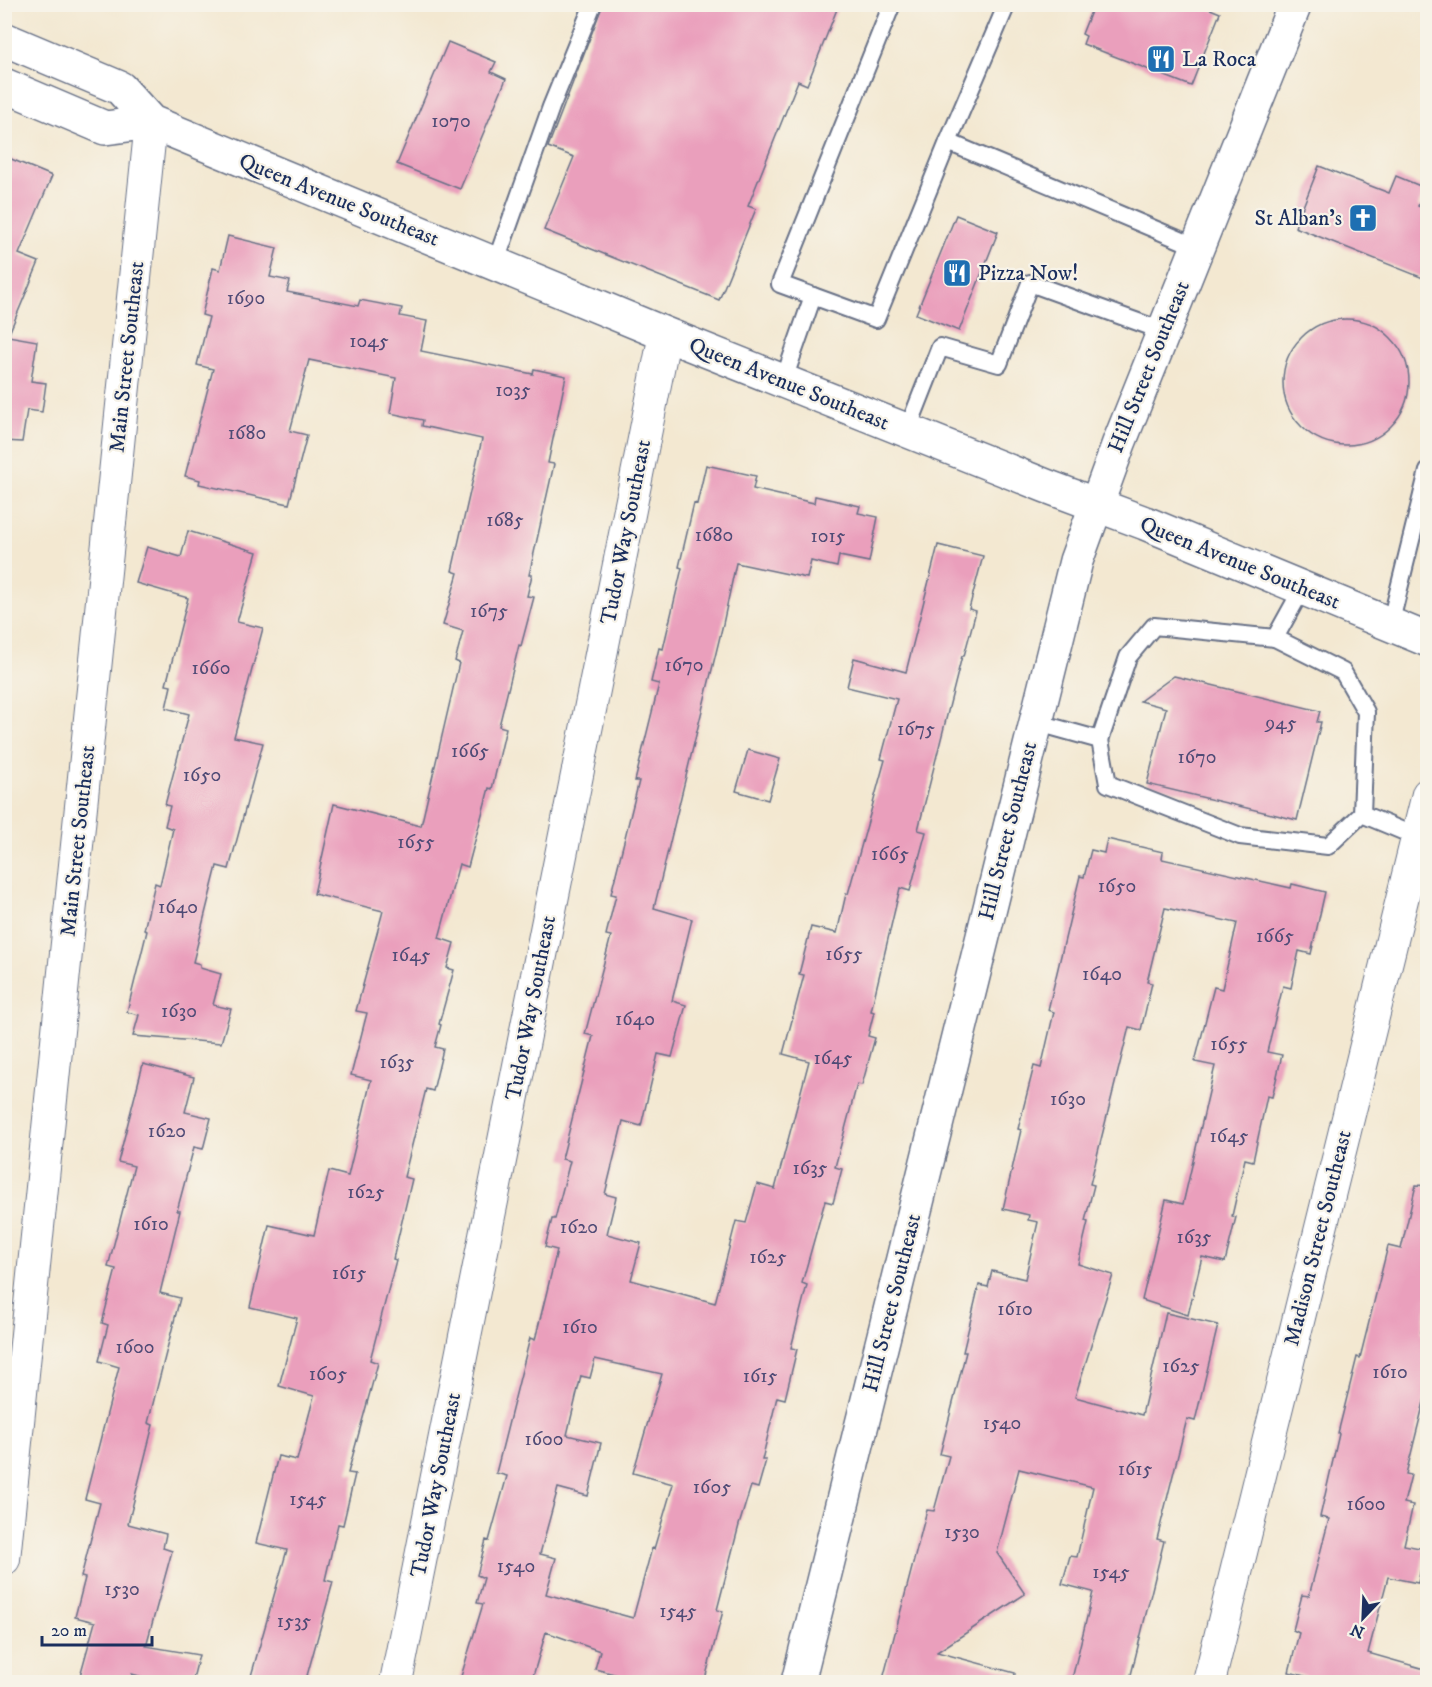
<svg xmlns="http://www.w3.org/2000/svg" width="1432" height="1687" viewBox="0 0 1432 1687" font-family="'IM FELL DW Pica',serif">
<rect width="100%" height="100%" fill="#f7f3e8"/>
<filter id="ink" filterUnits="userSpaceOnUse"><feTurbulence type="fractalNoise" baseFrequency=".0167" numOctaves="2"/><feDisplacementMap in="SourceGraphic" scale="12" xChannelSelector="R" yChannelSelector="G"/><feConvolveMatrix kernelMatrix="1 2 1 2 8 2 1 2 1" color-interpolation-filters="sRGB"/></filter>
<filter id="wash" filterUnits="userSpaceOnUse"><feTurbulence type="fractalNoise" baseFrequency=".008" numOctaves="4" result="noise"/><feDisplacementMap in="SourceGraphic" scale="24" xChannelSelector="R" yChannelSelector="G"/><feGaussianBlur stdDeviation="1.35" result="paint"/><feColorMatrix in="noise" values="0 0 0 0 0 0 0 0 0 0 0 0 0 0 0 0 0 1.4 0 .05"/><feComposite in="paint" operator="in"/></filter>
<g filter="url(#wash)">
<rect width="100%" height="100%" fill="#f3e8d1"/>
<g id="blocks">
<g fill="#ea9fbc" fill-rule="evenodd">
<polygon points="603,4 839,4 807,85 798,81 748,206 756,209 719,300 544,230 574,157 548,147"/>
<polygon points="1094,4 1198,4 1220,13 1191,86 1083,44 1086,36 1082,34"/>
<polygon points="448,42 496,62 491,72 506,79 460,189 397,164"/>
<polygon points="4,156 52,176 19,254 39,262 8,336 37,341 31,381 46,383 42,412 27,410 22,442 4,441"/>
<polygon points="1319,166 1389,193 1396,176 1425,188 1418,206 1428,210 1428,280 1295,227"/>
<polygon points="956,215 998,232 959,331 916,314"/>
<polygon points="228,236 277,248 270,277 290,281 287,292 358,306 360,300 402,308 400,316 427,321 421,351 533,374 534,369 566,376 548,463 554,464 529,575 532,575 527,596 534,597 521,646 519,645 499,726 506,728 492,789 489,788 468,867 459,864 439,938 454,943 447,968 454,970 439,1024 441,1025 435,1047 443,1049 433,1091 426,1089 404,1177 412,1179 393,1259 396,1260 370,1360 378,1363 348,1473 355,1474 343,1525 338,1524 325,1580 333,1582 305,1683 249,1683 287,1550 256,1543 278,1456 297,1460 314,1396 279,1386 297,1318 250,1307 269,1225 314,1235 329,1171 348,1176 371,1080 351,1075 367,1013 356,1011 383,911 314,894 334,804 421,826 459,663 455,661 463,631 443,625 458,573 452,571 482,439 422,426 423,420 390,413 396,378 309,360 290,431 307,435 289,504 199,484 200,480 185,476 213,369 197,365 209,317 202,315 213,268 220,270"/>
<circle cx="1346" cy="382" r="63"/>
<path d="M 706,465 L 756,476 L 753,489 L 814,503 L 815,496 L 860,506 L 858,513 L 878,517 L 869,562 L 839,556 L 837,567 L 811,561 L 807,578 L 736,563 L 723,624 L 654,908 L 692,919 L 672,1001 L 686,1005 L 672,1057 L 658,1054 L 641,1126 L 623,1121 L 605,1194 L 616,1197 L 607,1234 L 641,1243 L 631,1280 L 715,1303 L 736,1221 L 746,1223 L 757,1184 L 775,1189 L 809,1061 L 783,1054 L 804,975 L 799,974 L 811,927 L 837,933 L 846,894 L 848,894 L 885,760 L 881,759 L 897,699 L 847,687 L 854,658 L 906,672 L 938,545 L 983,556 L 969,609 L 976,611 L 964,656 L 962,656 L 918,830 L 926,832 L 910,891 L 900,888 L 871,1011 L 874,1012 L 868,1036 L 875,1038 L 862,1085 L 857,1084 L 835,1167 L 842,1169 L 833,1203 L 825,1201 L 802,1283 L 807,1285 L 791,1348 L 797,1349 L 785,1399 L 777,1397 L 762,1460 L 766,1460 L 758,1488 L 751,1486 L 739,1525 L 717,1610 L 723,1611 L 704,1683 L 625,1683 L 626,1677 L 595,1669 L 600,1651 L 546,1632 L 531,1683 L 459,1683 L 483,1604 L 477,1603 L 484,1578 L 477,1575 L 486,1540 L 489,1541 L 507,1476 L 496,1473 L 530,1338 L 535,1340 L 557,1250 L 545,1247 L 552,1219 L 555,1219 L 570,1161 L 562,1159 L 593,1036 L 585,1034 L 611,936 L 606,935 L 616,895 L 611,894 L 639,781 L 635,781 L 659,684 L 651,682 L 659,648 L 663,649 L 682,568 L 679,567 L 694,503 L 697,504 ZM 595,1359 L 662,1374 L 633,1473 L 673,1484 L 654,1549 L 652,1548 L 633,1618 L 546,1594 L 556,1558 L 540,1554 L 558,1488 L 588,1496 L 601,1443 L 567,1435 L 581,1376 L 590,1378 Z"/>
<polygon points="188,531 257,552 237,622 263,628 234,737 263,743 229,869 217,866 193,962 200,964 200,968 221,974 213,1005 231,1009 221,1043 133,1036 139,1015 127,1012 147,931 144,930 155,883 160,885 173,829 165,826 170,806 165,805 189,714 166,708 171,686 166,685 188,598 136,583 147,547 181,557"/>
<polygon points="1174,676 1320,711 1317,722 1321,722 1297,820 1147,784 1166,708 1140,701"/>
<polygon points="748,750 780,759 768,800 736,791"/>
<polygon points="1107,839 1163,852 1162,859 1291,888 1292,884 1325,892 1311,954 1299,951 1291,988 1283,986 1267,1052 1282,1055 1272,1097 1267,1096 1253,1161 1245,1159 1232,1216 1236,1217 1225,1262 1202,1257 1188,1315 1142,1300 1166,1200 1183,1204 1215,1066 1195,1062 1214,987 1222,989 1237,923 1165,908 1147,982 1152,983 1141,1030 1129,1027 1090,1184 1094,1185 1085,1221 1088,1222 1078,1264 1113,1275 1075,1397 1142,1415 1166,1313 1218,1325 1195,1421 1187,1419 1157,1539 1164,1541 1129,1683 1071,1683 1093,1592 1062,1584 1070,1556 1077,1557 1093,1487 1019,1469 997,1553 1025,1594 937,1652 1015,1673 1014,1683 882,1683 927,1510 934,1511 949,1456 940,1454 966,1352 963,1352 979,1285 988,1287 992,1271 1025,1279 1038,1222 1028,1220 1029,1215 1003,1209 1021,1130 1018,1129 1034,1066 1041,1068 1054,1012 1048,1010 1080,876 1084,877 1091,850 1104,853"/>
<polygon points="143,1064 194,1077 185,1112 211,1118 203,1149 194,1147 177,1211 180,1211 160,1293 180,1298 148,1423 153,1425 128,1524 166,1534 163,1548 172,1551 146,1646 199,1655 192,1683 163,1683 132,1674 130,1683 78,1683 95,1622 75,1617 85,1578 81,1577 100,1503 85,1499 119,1367 99,1361 108,1325 102,1323 116,1269 108,1267 134,1166 118,1162"/>
<polygon points="1416,1185 1428,1186 1428,1305 1421,1333 1428,1335 1428,1386 1406,1474 1411,1475 1404,1503 1413,1505 1404,1545 1425,1549 1418,1583 1388,1577 1368,1653 1428,1670 1428,1683 1331,1683 1289,1672 1299,1633 1293,1630 1302,1595 1309,1596 1329,1519 1320,1517 1339,1434 1338,1433 1357,1357 1360,1358 1388,1246 1401,1249"/>
</g>
</g>
</g>
<g filter="url(#ink)">
<use href="#blocks" fill-opacity="0" stroke="#677086" stroke-width="1.5"/>
<g fill="none" stroke-linecap="round" stroke-linejoin="round">
<g stroke="#677086" stroke-width="20">
<g id="service">
<polyline points="892,4 780,284 876,319 948,142 1007,4"/>
<polyline points="948,142 1197,247"/>
<polyline points="495,264 551,107 593,4"/>
<polyline points="783,382 813,296"/>
<polyline points="907,431 940,347 999,364 1030,283 1163,331"/>
<polyline points="1390,625 1428,471"/>
<polyline points="1275,638 1343,672 1366,712 1362,814"/>
<polyline points="1035,722 1100,740 1108,784 1240,836 1328,846 1362,814 1417,837"/>
<polyline points="1100,740 1128,657 1154,626 1275,638 1302,589"/>
</g>
</g>
<g stroke="#677086" stroke-width="34">
<g id="minor">
<polyline points="4,1559 151,122"/>
<polyline points="396,1682 665,334"/>
<polyline points="1209,1682 1428,794"/>
</g>
</g>
<g stroke="#677086" stroke-width="36">
<polyline id="tertiary" points="798,1682 1076,561 1119,443 1295,4"/>
</g>
<g stroke="#677086" stroke-width="36">
<g id="secondary">
<polyline points="4,39 120,88 151,122 665,334 1046,486 1145,523 1428,640"/>
<polyline points="4,85 105,128 151,122"/>
</g>
</g>
<use href="#service" stroke="#fff" stroke-width="16"/>
<use href="#minor" stroke="#fff" stroke-width="32"/>
<use href="#tertiary" stroke="#fff" stroke-width="33"/>
<use href="#secondary" stroke="#fff" stroke-width="33"/>
</g>
</g>
<defs>
<g id="restaurant-square" transform="scale(1.5)"><rect x="-9" y="-9" width="18" height="18" rx="4" fill="#1f6fb2" stroke="#f7f3e8"/><path d="M-5-6h1v4h1v-4h1v4h1v-4h1v5L-1.5 .5V6h-2V.5L-5-1ZM5-6V6H3V1.5H1.5Q1.5-4 5-6Z" fill="#fff"/></g>
<g id="church-square" transform="scale(1.5)"><rect x="-9" y="-9" width="18" height="18" rx="4" fill="#1f6fb2" stroke="#f7f3e8"/><path d="M-1.2-6h2.4v3.5h3.3v2.4h-3.3V6h-2.4V-.1h-3.3v-2.4h3.3Z" fill="#fff"/></g>
</defs>
<g fill-rule="evenodd">
<use href="#restaurant-square" x="1161" y="59"/>
<use href="#church-square" x="1363" y="218"/>
<use href="#restaurant-square" x="957" y="273"/>
</g>
<g text-anchor="middle" dominant-baseline="central" stroke-width="4.5" stroke-linejoin="round" paint-order="stroke">
<g font-size="20" fill="#4f4b76">
<text x="451" y="121">1070</text>
<text x="246" y="298">1690</text>
<text x="369" y="341">1045</text>
<text x="513" y="390">1035</text>
<text x="247" y="433">1680</text>
<text x="505" y="520">1685</text>
<text x="714" y="535">1680</text>
<text x="828" y="536">1015</text>
<text x="489" y="611">1675</text>
<text x="684" y="665">1670</text>
<text x="211" y="668">1660</text>
<text x="1281" y="723">945</text>
<text x="916" y="729">1675</text>
<text x="470" y="751">1665</text>
<text x="1197" y="757">1670</text>
<text x="202" y="775">1650</text>
<text x="416" y="842">1655</text>
<text x="890" y="854">1665</text>
<text x="1117" y="886">1650</text>
<text x="178" y="907">1640</text>
<text x="1275" y="936">1665</text>
<text x="844" y="954">1655</text>
<text x="411" y="955">1645</text>
<text x="1102" y="974">1640</text>
<text x="179" y="1011">1630</text>
<text x="635" y="1019">1640</text>
<text x="1229" y="1044">1655</text>
<text x="833" y="1058">1645</text>
<text x="397" y="1062">1635</text>
<text x="1068" y="1099">1630</text>
<text x="167" y="1131">1620</text>
<text x="1229" y="1136">1645</text>
<text x="810" y="1168">1635</text>
<text x="366" y="1192">1625</text>
<text x="151" y="1224">1610</text>
<text x="579" y="1227">1620</text>
<text x="1194" y="1237">1635</text>
<text x="768" y="1257">1625</text>
<text x="349" y="1273">1615</text>
<text x="1015" y="1309">1610</text>
<text x="580" y="1327">1610</text>
<text x="135" y="1347">1600</text>
<text x="1181" y="1366">1625</text>
<text x="1390" y="1372">1610</text>
<text x="328" y="1374">1605</text>
<text x="760" y="1376">1615</text>
<text x="1002" y="1423">1540</text>
<text x="544" y="1439">1600</text>
<text x="1135" y="1469">1615</text>
<text x="712" y="1487">1605</text>
<text x="308" y="1499">1545</text>
<text x="1366" y="1504">1600</text>
<text x="962" y="1532">1530</text>
<text x="516" y="1566">1540</text>
<text x="1111" y="1572">1545</text>
<text x="122" y="1589">1530</text>
<text x="678" y="1611">1545</text>
<text x="294" y="1621">1535</text>
</g>
<g font-size="22" fill="#1b2f5e" stroke="#f7f3e8" text-anchor="start">
<text x="1182" y="59">La Roca</text>
<text x="1342" y="218" text-anchor="end">St Alban's</text>
<text x="978" y="273">Pizza Now!</text>
</g>
<g font-size="22" fill="#1b2f5e" stroke="#f7f3e8">
<text transform="translate(339 200) rotate(22)">Queen Avenue Southeast</text>
<text transform="translate(127 357) rotate(-84)">Main Street Southeast</text>
<text transform="translate(1149 367) rotate(-68)">Hill Street Southeast</text>
<text transform="translate(789 384) rotate(22)">Queen Avenue Southeast</text>
<text transform="translate(626 532) rotate(-79)">Tudor Way Southeast</text>
<text transform="translate(1240 563) rotate(22)">Queen Avenue Southeast</text>
<text transform="translate(1008 831) rotate(-76)">Hill Street Southeast</text>
<text transform="translate(78 841) rotate(-84)">Main Street Southeast</text>
<text transform="translate(531 1008) rotate(-79)">Tudor Way Southeast</text>
<text transform="translate(1318 1238) rotate(-76)">Madison Street Southeast</text>
<text transform="translate(892 1303) rotate(-76)">Hill Street Southeast</text>
<text transform="translate(436 1485) rotate(-79)">Tudor Way Southeast</text>
</g>
</g>
<rect width="1432" height="1687" fill="none" stroke="#f7f3e8" stroke-width="24"/>
<g transform="translate(1363 1618) rotate(203)" stroke="#f7f3e8" stroke-width="4.5" paint-order="stroke">
<path d="M0-4.5L10 22L0 15L-10 22Z" fill="#1b2f5e"/>
<text y="-9" font-size="16" font-weight="bold" text-anchor="middle" fill="#1b2f5e">N</text>
</g>
<path d="M42 1636v9h110v-9" fill="none" stroke="#1b2f5e" stroke-width="3"/>
<text x="51" y="1636" font-size="18" fill="#1b2f5e" stroke="#f7f3e8" stroke-width="4.5" paint-order="stroke">20 m</text>
</svg>
